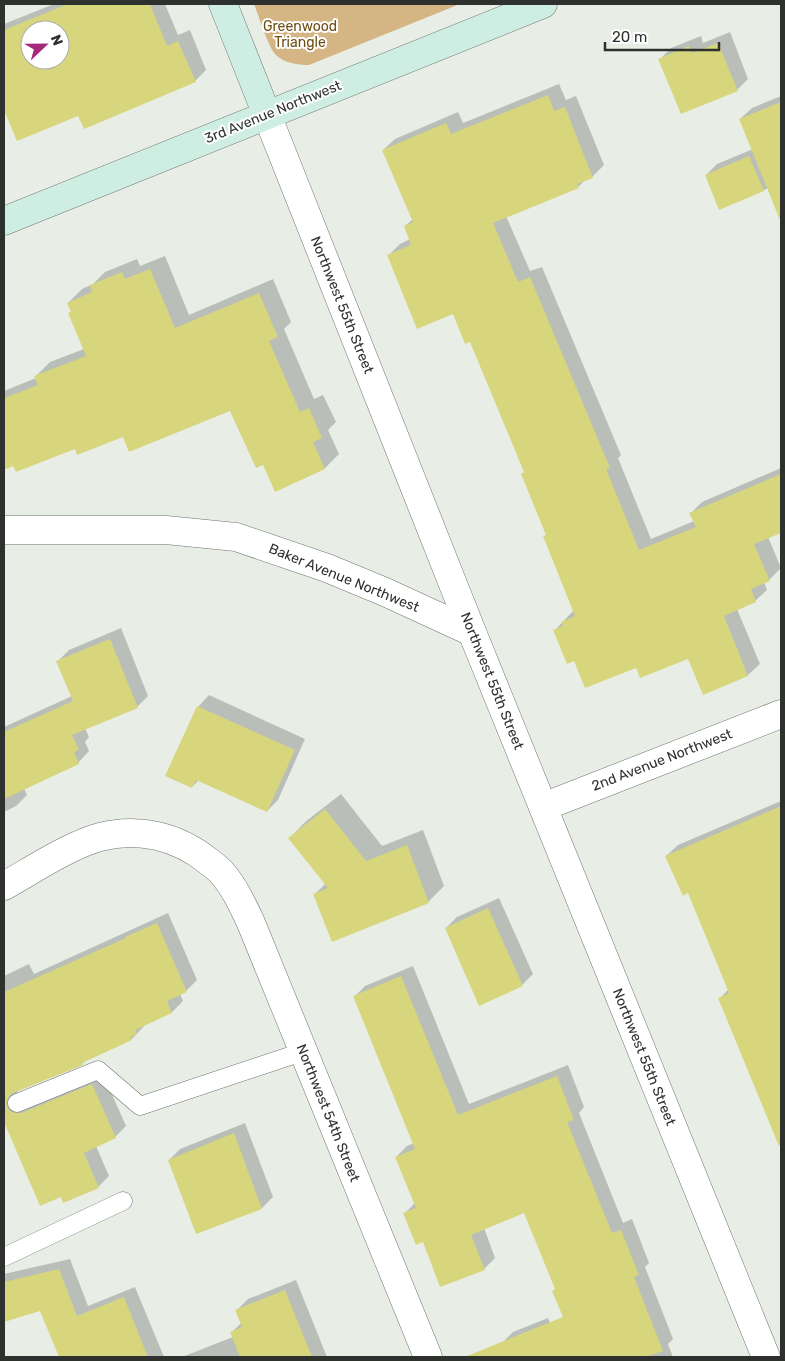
<svg xmlns="http://www.w3.org/2000/svg" width="785" height="1361" viewBox="0 0 785 1361" font-family="Rubik,sans-serif">
<rect width="100%" height="100%" fill="#e8eee6"/>
<path fill="#d5b584" d="M 254,4 L 460,4 L 309,65 C 298,65 284,63 276,55 C 269,49 258,14 254,4 Z"/>
<g fill="#0003" fill-rule="evenodd">
<path d="M 54,4 L 165,4 L 178,35 L 190,30 L 206,70 L 195,81 L 79,114 L 32,133 L 4,64 L 4,24 ZM 30,30 L 60,30 L 60,60 L 30,60 Z"/>
<polygon points="730,32 748,79 737,90 660,59 671,48 701,36 703,43"/>
<polygon points="559,84 566,100 576,96 604,165 592,177 585,180 578,187 506,216 530,271 542,267 621,455 618,458 651,539 694,521 691,513 702,502 781,468 781,532 768,537 781,568 769,580 764,582 767,590 755,601 737,609 760,664 748,675 704,693 689,657 636,666 575,659 555,630 574,610 525,471 470,340 453,312 388,256 400,244 410,239 405,226 413,219 383,150 395,139 458,112 463,123"/>
<polygon points="781,96 781,183 719,208 706,175 717,164 753,149 740,119 752,108"/>
<polygon points="165,256 189,315 273,279 291,322 284,329 314,399 323,395 336,422 328,430 339,454 325,468 276,490 264,464 231,410 75,447 14,464 4,468 4,391 36,378 36,376 50,362 84,349 69,313 72,311 68,303 82,289 93,284 105,272 137,259 140,266"/>
<polygon points="121,628 148,696 137,707 85,728 89,737 85,742 89,751 78,763 24,788 27,795 16,806 4,812 4,727 72,696 58,661 69,650"/>
<polygon points="209,695 305,739 278,800 267,811 199,780 192,787 198,707"/>
<polygon points="341,794 382,846 423,830 444,886 428,902 315,894 326,883 290,838 305,822"/>
<polygon points="781,801 781,1148 720,998 729,989 689,892 666,856 678,845"/>
<polygon points="499,898 533,974 522,985 446,928 457,917"/>
<polygon points="168,913 197,980 186,991 180,994 183,1001 172,1012 146,1024 132,1039 86,1060 82,1064 17,1090 18,1095 103,1074 126,1126 115,1137 96,1146 109,1176 98,1187 61,1195 40,1204 4,1119 4,976 29,964 34,974"/>
<polygon points="413,966 469,1104 568,1065 584,1107 579,1113 623,1223 632,1219 649,1263 645,1267 673,1339 668,1344 673,1357 609,1357 580,1286 525,1211 484,1228 495,1258 484,1269 424,1240 405,1213 415,1203 396,1157 407,1146 414,1143 354,997 365,986"/>
<polygon points="245,1123 273,1197 262,1208 169,1160 180,1149"/>
<polygon points="70,1259 88,1306 135,1287 164,1357 60,1357 41,1309 4,1321 4,1274"/>
<polygon points="296,1280 327,1357 182,1357 233,1337 231,1333 242,1322 237,1310 248,1299"/>
<polygon points="548,1318 564,1357 508,1357 502,1343 513,1332"/>
</g>
<g fill="#d7d67d" fill-rule="evenodd">
<path d="M 68,4 L 150,4 L 167,46 L 178,41 L 196,82 L 84,129 L 78,116 L 17,141 L 4,110 L 4,30 ZM 30,30 L 60,30 L 60,60 L 30,60 Z"/>
<polygon points="718,43 738,91 681,114 658,59 689,46 692,53"/>
<polygon points="548,95 554,111 565,107 593,178 577,184 579,188 493,223 518,282 530,277 610,468 606,469 639,550 696,527 689,513 781,474 781,533 754,544 770,581 751,589 756,602 724,616 748,676 703,695 688,659 640,678 636,668 585,688 574,661 567,664 553,630 563,626 561,622 575,616 543,536 546,535 521,474 524,472 470,342 465,344 453,314 417,329 387,255 411,245 404,226 413,222 382,150 446,123 451,134"/>
<polygon points="781,102 781,220 780,220 739,119"/>
<polygon points="749,156 764,191 719,210 705,175"/>
<polygon points="150,269 175,328 259,293 278,337 269,341 300,412 309,408 322,438 313,442 325,469 275,492 263,465 256,468 230,411 129,452 123,437 77,455 75,449 16,472 13,466 4,470 4,398 38,385 34,376 86,356 68,313 71,312 67,303 92,292 90,285 122,272 125,279"/>
<polygon points="110,639 138,708 72,735 79,750 74,752 79,764 4,799 4,732 73,701 56,661"/>
<polygon points="197,706 295,750 267,812 196,780 192,788 165,776"/>
<polygon points="781,806 781,1146 779,1146 718,998 729,993 688,893 683,896 665,856"/>
<polygon points="325,809 366,861 407,845 429,903 332,942 313,894 328,888 288,838"/>
<polygon points="488,908 523,986 479,1006 445,928"/>
<polygon points="157,923 187,992 167,1001 172,1013 135,1030 137,1034 131,1037 132,1040 82,1063 83,1065 13,1093 9,1096 7,1101 7,1107 10,1111 15,1113 21,1113 92,1084 116,1138 84,1153 99,1188 63,1203 61,1197 40,1206 4,1122 4,992 126,938 125,937"/>
<polygon points="401,976 458,1115 557,1076 574,1120 567,1122 612,1233 621,1230 639,1275 634,1277 663,1351 645,1357 468,1357 467,1356 563,1317 552,1291 555,1289 524,1213 471,1235 485,1270 440,1287 423,1242 416,1245 403,1213 416,1208 395,1157 415,1149 353,996"/>
<polygon points="234,1133 262,1209 196,1234 168,1160"/>
<polygon points="59,1269 77,1316 124,1297 148,1357 59,1357 40,1311 4,1322 4,1282"/>
<polygon points="285,1290 312,1357 240,1357 230,1332 242,1327 235,1310"/>
</g>
<g fill="none" stroke-linecap="round" stroke-linejoin="round">
<g stroke="#6f746e" stroke-width="19">
<g id="lane">
<polyline points="17,1103 98,1070 140,1106 302,1052"/>
<polyline points="4,1257 123,1201"/>
</g>
</g>
<g stroke="#6f746e" stroke-width="29">
<g id="street">
<polyline points="267,115 472,632 766,1357"/>
<polyline points="4,530 166,530 236,537 327,568 385,592 472,632"/>
<polyline points="543,807 781,714"/>
<path d="M 4,886 C 31,871 70,845 100,837 C 138,827 177,836 208,861 C 213,865 219,869 222,873 C 235,888 243,906 251,923 L 428,1357"/>
</g>
</g>
<g stroke="#6f746e" stroke-width="29">
<g id="secondary">
<polyline points="223,4 267,115"/>
<polyline points="4,221 543,4"/>
</g>
</g>
<use href="#lane" stroke="#fff" stroke-width="18"/>
<use href="#street" stroke="#fff" stroke-width="28"/>
<use href="#secondary" stroke="#ceeee4" stroke-width="28"/>
</g>
<g text-anchor="middle" dominant-baseline="central" stroke-width="4" stroke-linejoin="round" paint-order="stroke">
<g font-size="14" fill="#6f4e12" stroke="#fff">
<text x="300" y="26">Greenwood<tspan x="300" dy="16">Triangle</tspan></text>
</g>
<g font-size="14" fill="#2e312e" stroke="#fff">
<text transform="translate(273 112) rotate(-22)">3rd Avenue Northwest</text>
<text transform="translate(342 305) rotate(68)">Northwest 55th Street</text>
<text transform="translate(344 578) rotate(22)">Baker Avenue Northwest</text>
<text transform="translate(492 681) rotate(68)">Northwest 55th Street</text>
<text transform="translate(662 760) rotate(-21)">2nd Avenue Northwest</text>
<text transform="translate(644 1057) rotate(68)">Northwest 55th Street</text>
<text transform="translate(328 1113) rotate(68)">Northwest 54th Street</text>
</g>
</g>
<rect width="785" height="1361" fill="none" stroke="#2e312e" stroke-width="10"/>
<g transform="translate(45 45) rotate(68)"><circle r="24" fill="#ffffff" stroke="#abadab"/>
<path d="M0-4L9 19L0 12L-9 19Z" fill="#a7297a"/>
<text y="-8" font-size="14" font-weight="bold" text-anchor="middle" fill="#2e312e">N</text>
</g>
<path d="M605 42v8h114v-8" fill="none" stroke="#2e312e" stroke-width="2.5"/>
<text x="612" y="42" font-size="15" fill="#2e312e" stroke="#ffffff" stroke-width="4" paint-order="stroke">20 m</text>
</svg>
